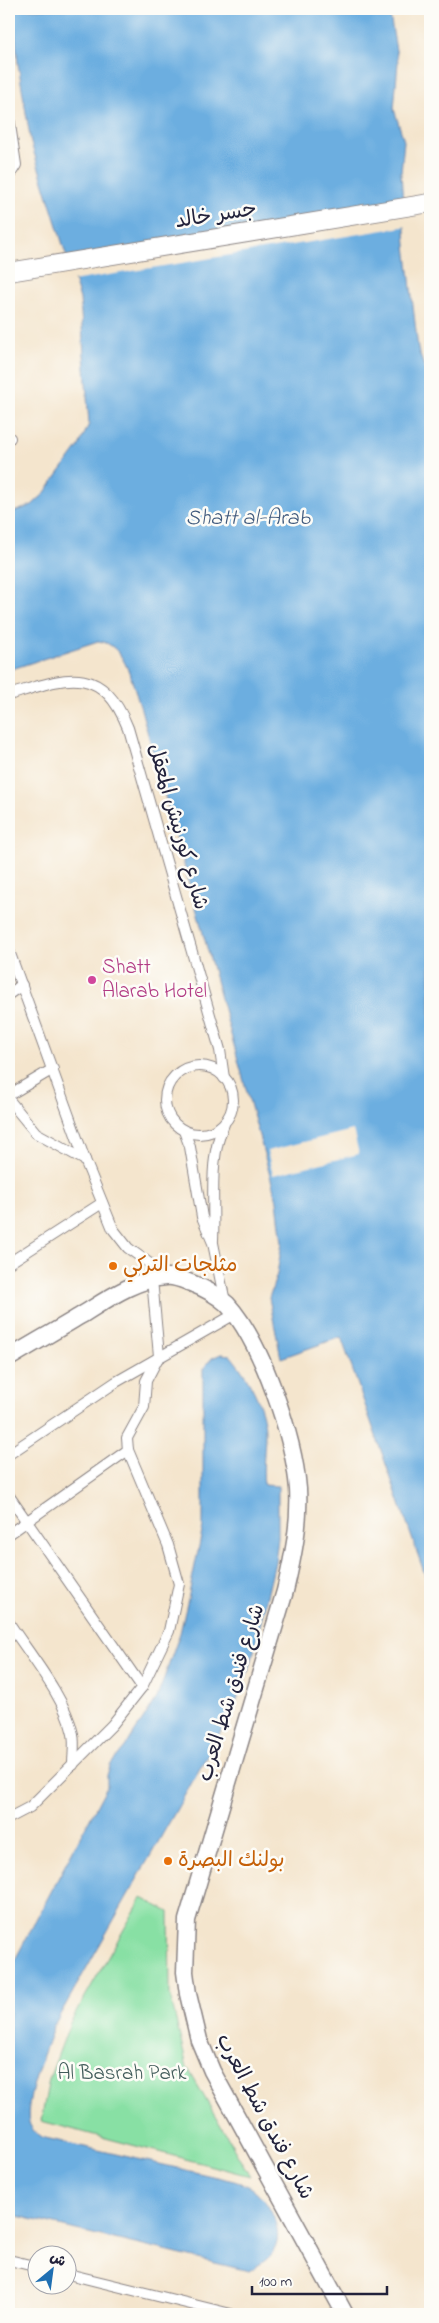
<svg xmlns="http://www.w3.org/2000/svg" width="439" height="2323" viewBox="0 0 439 2323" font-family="'Indie Flower','Playpen Sans Arabic',sans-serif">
<rect width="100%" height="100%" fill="#fdfcf7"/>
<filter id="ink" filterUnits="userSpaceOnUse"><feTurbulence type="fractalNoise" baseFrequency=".02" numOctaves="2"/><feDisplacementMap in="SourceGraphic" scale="10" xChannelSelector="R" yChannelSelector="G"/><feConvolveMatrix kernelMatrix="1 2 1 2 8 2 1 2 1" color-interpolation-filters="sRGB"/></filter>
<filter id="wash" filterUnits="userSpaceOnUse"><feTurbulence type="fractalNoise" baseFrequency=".0096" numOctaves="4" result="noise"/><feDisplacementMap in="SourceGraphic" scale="20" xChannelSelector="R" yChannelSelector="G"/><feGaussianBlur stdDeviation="1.12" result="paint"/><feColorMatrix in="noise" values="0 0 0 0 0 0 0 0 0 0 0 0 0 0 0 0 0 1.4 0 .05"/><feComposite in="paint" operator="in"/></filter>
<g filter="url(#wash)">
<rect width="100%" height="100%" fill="#f4e5cd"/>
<polygon fill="#88e0a4" stroke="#558170" points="142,1898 169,1912 170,1995 187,2067 250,2176 41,2121 49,2079 70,2023"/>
<g fill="#6caee0" stroke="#47688e">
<path d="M 13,9 L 389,9 L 398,62 L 394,109 L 404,141 L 401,173 L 406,245 L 418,349 L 430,384 L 430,1589 L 341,1337 L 281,1358 L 269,1298 L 277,1274 L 282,1243 L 277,1201 L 141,709 C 133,687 126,643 98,641 L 9,670 L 9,514 L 32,505 L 43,495 L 79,446 L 89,424 L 80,299 L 31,143 L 18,64 Z"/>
<path d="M 221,1354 L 230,1355 C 247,1375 264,1404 265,1431 C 265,1450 262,1467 264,1485 L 278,1486 L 278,1538 L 275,1562 L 251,1664 L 232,1712 L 53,2027 C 46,2049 24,2101 29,2122 C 31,2129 35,2132 41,2137 L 234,2181 C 240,2183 247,2185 252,2188 C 269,2201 286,2232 273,2252 C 268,2260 257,2266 249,2271 L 9,2214 L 9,1971 L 107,1786 L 107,1775 L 111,1764 L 125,1747 L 157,1698 L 180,1633 L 188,1599 L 203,1527 L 203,1369 L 212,1358 Z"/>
</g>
<g fill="#f4e5cd">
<polygon points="407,199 408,226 72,281 68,265"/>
<polygon points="353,1130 359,1154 273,1175 267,1151"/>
</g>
</g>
<g filter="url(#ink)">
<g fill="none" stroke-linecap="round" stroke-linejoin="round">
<g stroke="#8b8484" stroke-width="12">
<g id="minor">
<polyline points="9,118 16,165 9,176"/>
<polyline points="9,438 10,438"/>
<path d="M 9,695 C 65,678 101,661 128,728 L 220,1050 L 224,1078"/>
<polyline points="9,951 85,1160 113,1229 128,1248 167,1276"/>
<polyline points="9,994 22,985"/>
<circle cx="199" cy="1100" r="34"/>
<polyline points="9,1095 53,1069"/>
<polyline points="9,1100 36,1133 85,1160"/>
<polyline points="184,1131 190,1147 202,1217 213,1243 225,1302"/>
<path d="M 213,1240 C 215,1201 208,1160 224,1124"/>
<polyline points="9,1263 102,1203"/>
<polyline points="9,1454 116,1382 235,1314"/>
<polyline points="9,1496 142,1687"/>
<polyline points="9,1534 128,1450"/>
<path d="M 9,1623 C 30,1655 65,1697 73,1734 C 75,1744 73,1755 73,1765"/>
<polyline points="9,1818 30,1807 112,1725 142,1687 169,1631 179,1584 168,1545 128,1450 127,1438 144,1407 146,1381 159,1356 152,1279"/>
<polyline points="9,2260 38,2267"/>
<polyline points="68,2274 231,2314"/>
</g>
</g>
<g stroke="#8b8484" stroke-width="19">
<path id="primary" d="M 9,1358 C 32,1344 57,1330 80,1316 C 106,1300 135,1279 166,1277 C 174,1276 183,1280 191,1283 C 204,1288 217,1295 227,1304 C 262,1342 294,1438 298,1489 C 300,1524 293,1557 285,1591 L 187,1920 L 185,1972 L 188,1994 L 199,2040 L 212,2071 L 345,2314"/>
</g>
<g stroke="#8b8484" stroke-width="20">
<polyline id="trunk" points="9,272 430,203"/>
</g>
<use href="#minor" stroke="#fff" stroke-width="10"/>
<use href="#primary" stroke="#fff" stroke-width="16"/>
<use href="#trunk" stroke="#fff" stroke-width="18"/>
</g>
</g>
<circle fill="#d1479c" stroke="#fdfcf7" stroke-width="2" cx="92" cy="980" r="5"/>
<g fill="#e8710a" stroke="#fdfcf7" stroke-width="2">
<circle cx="113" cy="1266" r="5"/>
<circle cx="168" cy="1861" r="5"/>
</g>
<g text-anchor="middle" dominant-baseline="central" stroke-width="5" stroke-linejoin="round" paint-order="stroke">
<g font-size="21" fill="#22223b" stroke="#fdfcf7">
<text transform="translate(216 216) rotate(-9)">جسر خالد</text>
<text transform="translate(177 827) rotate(74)">شارع كورنيش المعقل</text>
<text transform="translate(232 1693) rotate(-73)">شارع فندق شط العرب</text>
<text transform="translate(264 2117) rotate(62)">شارع فندق شط العرب</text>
</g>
<g font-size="21" fill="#b23c85" stroke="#fdfcf7" text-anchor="start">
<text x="102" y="968">Shatt<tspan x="102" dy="24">Alarab Hotel</tspan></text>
</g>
<g font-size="21" fill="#c56008" stroke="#fdfcf7" text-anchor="start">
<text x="123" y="1266">مثلجات التركي</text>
<text x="178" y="1861">بولنك البصرة</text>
</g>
<g font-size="21" fill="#415b5a" stroke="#fdfcf7">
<text x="122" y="2074">Al Basrah Park</text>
</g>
<g font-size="22" font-style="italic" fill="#405a7d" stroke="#fdfcf7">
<text x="248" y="519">Shatt al-Arab</text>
</g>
</g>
<rect width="439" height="2323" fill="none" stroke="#fdfcf7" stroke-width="30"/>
<g transform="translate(52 2270) rotate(29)"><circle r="24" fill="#fdfcf7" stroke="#a5a5ac"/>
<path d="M0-4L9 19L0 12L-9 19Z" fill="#1f6fb2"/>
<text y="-8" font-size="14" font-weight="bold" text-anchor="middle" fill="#22223b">ش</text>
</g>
<path d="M252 2286v8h135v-8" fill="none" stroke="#22223b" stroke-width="2.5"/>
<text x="259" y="2286" font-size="15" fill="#22223b" stroke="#fdfcf7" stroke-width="4" paint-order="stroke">100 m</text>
</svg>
